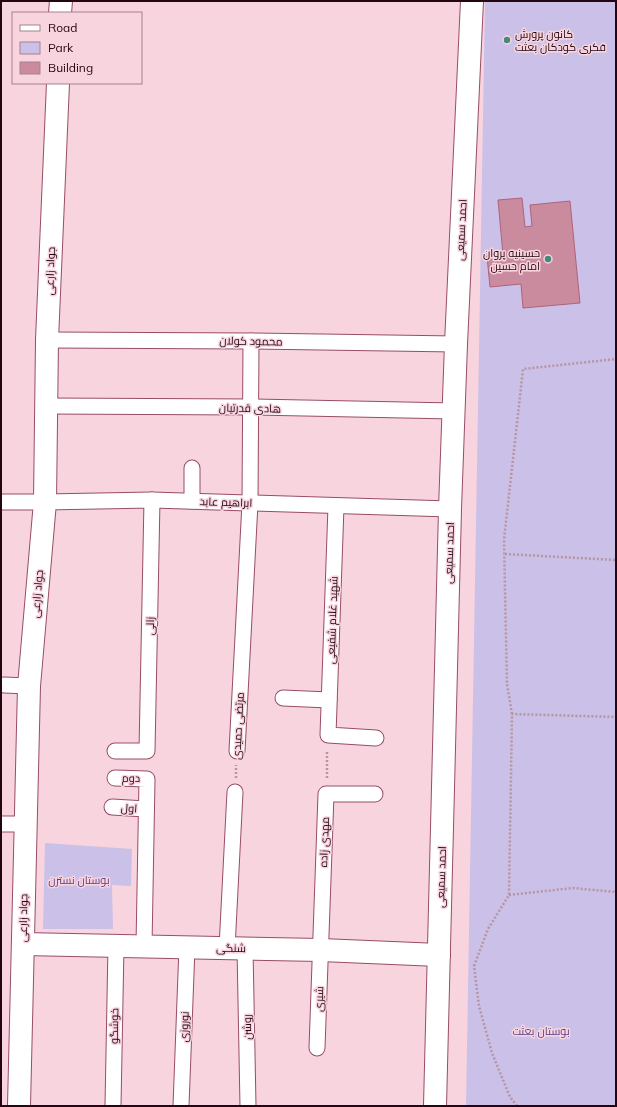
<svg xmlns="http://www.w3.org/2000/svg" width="617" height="1107" viewBox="0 0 617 1107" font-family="Mulish,Cairo,sans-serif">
<rect width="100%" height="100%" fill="#f8d4df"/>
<g fill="#cbc0e7">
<polygon points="485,1 616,1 616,1106 466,1106"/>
<polygon points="45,843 132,849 131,886 112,885 113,929 43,929"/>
</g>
<polygon fill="#cb8b9f" stroke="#ae627c" points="522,198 525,227 532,226 530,205 570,201 580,303 523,308 521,284 490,287 487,256 503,255 498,200"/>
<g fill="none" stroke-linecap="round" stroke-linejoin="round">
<g stroke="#974d68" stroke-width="17">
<g id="street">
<polyline points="47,340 251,341 456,344"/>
<polyline points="46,406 251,407 454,411"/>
<polyline points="192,468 192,501"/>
<polyline points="1,502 45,502 152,500 450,509"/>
<polyline points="336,506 328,735 376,738"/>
<polyline points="4,685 29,686"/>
<polyline points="283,698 329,700"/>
<polyline points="115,751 147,751 152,500"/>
<polyline points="237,751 250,503 251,341"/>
<polyline points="115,778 147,779 144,946"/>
<polyline points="112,807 146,809"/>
<polyline points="1,824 26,824"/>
<polyline points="227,948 235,792"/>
<polyline points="245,948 248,1106"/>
<polyline points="317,1048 326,794 375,794"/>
<polyline points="113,1106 116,946"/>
<polyline points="181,1106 187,947"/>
</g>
</g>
<g stroke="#974d68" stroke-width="24">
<g id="secondary">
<polyline points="60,13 61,1"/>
<polyline points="23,944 321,950 439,955"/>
<polyline points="19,1106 29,686 45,502 47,340 58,83"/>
<polyline points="435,1106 450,509 456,344 472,1"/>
</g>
</g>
<g stroke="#b795a0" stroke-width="2.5" stroke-dasharray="2 2" stroke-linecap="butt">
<polyline points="505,554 616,560"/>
<polyline points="512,714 507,684 504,540 523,369 616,359"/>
<polyline points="236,778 236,765"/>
<polyline points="327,778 327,751"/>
<polyline points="509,895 573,888 616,892"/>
<polyline points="517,1106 510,1097 492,1053 479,1006 474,966 488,929 509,895 512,714 616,717"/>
</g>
<use href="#street" stroke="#fff" stroke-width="15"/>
<use href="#secondary" stroke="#fff" stroke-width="22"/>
</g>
<g fill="#46897b" stroke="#f8d4df" stroke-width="1.5">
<circle cx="507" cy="40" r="4"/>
<circle cx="548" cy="259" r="4"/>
</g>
<g text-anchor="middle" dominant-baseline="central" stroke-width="3" stroke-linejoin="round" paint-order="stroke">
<g font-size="11" fill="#230611" stroke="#f8d4df" text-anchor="start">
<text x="515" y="34">کانون پرورش<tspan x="515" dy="13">فکری کودکان بعثت</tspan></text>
<text x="540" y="253" text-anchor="end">حسینیه پروان<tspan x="540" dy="13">امام حسین</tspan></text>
</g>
<g font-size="11" fill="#230611" stroke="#f8d4df">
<text transform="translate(461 230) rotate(-87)">احمد سمیعی</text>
<text transform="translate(50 271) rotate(-88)">جواد زارعی</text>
<text transform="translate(251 341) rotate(1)">محمود کولان</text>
<text transform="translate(250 408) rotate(1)">هادی قدرتیان</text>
<text transform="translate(226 502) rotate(2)">ابراهیم عابد</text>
<text transform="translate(449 553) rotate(-88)">احمد سمیعی</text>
<text transform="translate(37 594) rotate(-85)">جواد زارعی</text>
<text transform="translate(332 620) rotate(-88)">شهید غلام شفیعی</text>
<text transform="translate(150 626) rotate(-89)">زالی</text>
<text transform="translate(238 726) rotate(-87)">مرتضی حمیدی</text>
<text transform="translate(131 778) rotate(1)">دوم</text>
<text transform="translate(129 808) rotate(4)">اول</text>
<text transform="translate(324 842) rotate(-88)">مهدی زاده</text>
<text transform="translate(441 877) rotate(-88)">احمد سمیعی</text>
<text transform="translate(23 918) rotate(-89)">جواد زارعی</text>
<text transform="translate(231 948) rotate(1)">شنگی</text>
<text transform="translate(319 999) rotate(-88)">شیری</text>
<text transform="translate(114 1026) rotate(-89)">خوشگو</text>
<text transform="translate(184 1027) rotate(-88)">نوروزی</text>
<text transform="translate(247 1027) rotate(-91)">روشن</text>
</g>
<g font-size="11" fill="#5b4287" stroke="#f8d4df">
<text x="79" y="880">بوستان نسترن</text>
<text x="541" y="1031">بوستان بعثت</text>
</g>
</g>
<rect width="617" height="1107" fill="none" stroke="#230611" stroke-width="4"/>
<rect x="12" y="12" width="130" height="72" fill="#f8d4df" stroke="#a3828d"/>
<rect x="20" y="25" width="20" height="6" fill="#ffffff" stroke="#a3828d"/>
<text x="48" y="32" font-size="12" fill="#230611">Road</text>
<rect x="20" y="42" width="20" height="12" fill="#cbc0e7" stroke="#a3828d"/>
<text x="48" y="52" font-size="12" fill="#230611">Park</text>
<rect x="20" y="62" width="20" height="12" fill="#cb8b9f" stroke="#a3828d"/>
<text x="48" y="72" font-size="12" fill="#230611">Building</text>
</svg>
